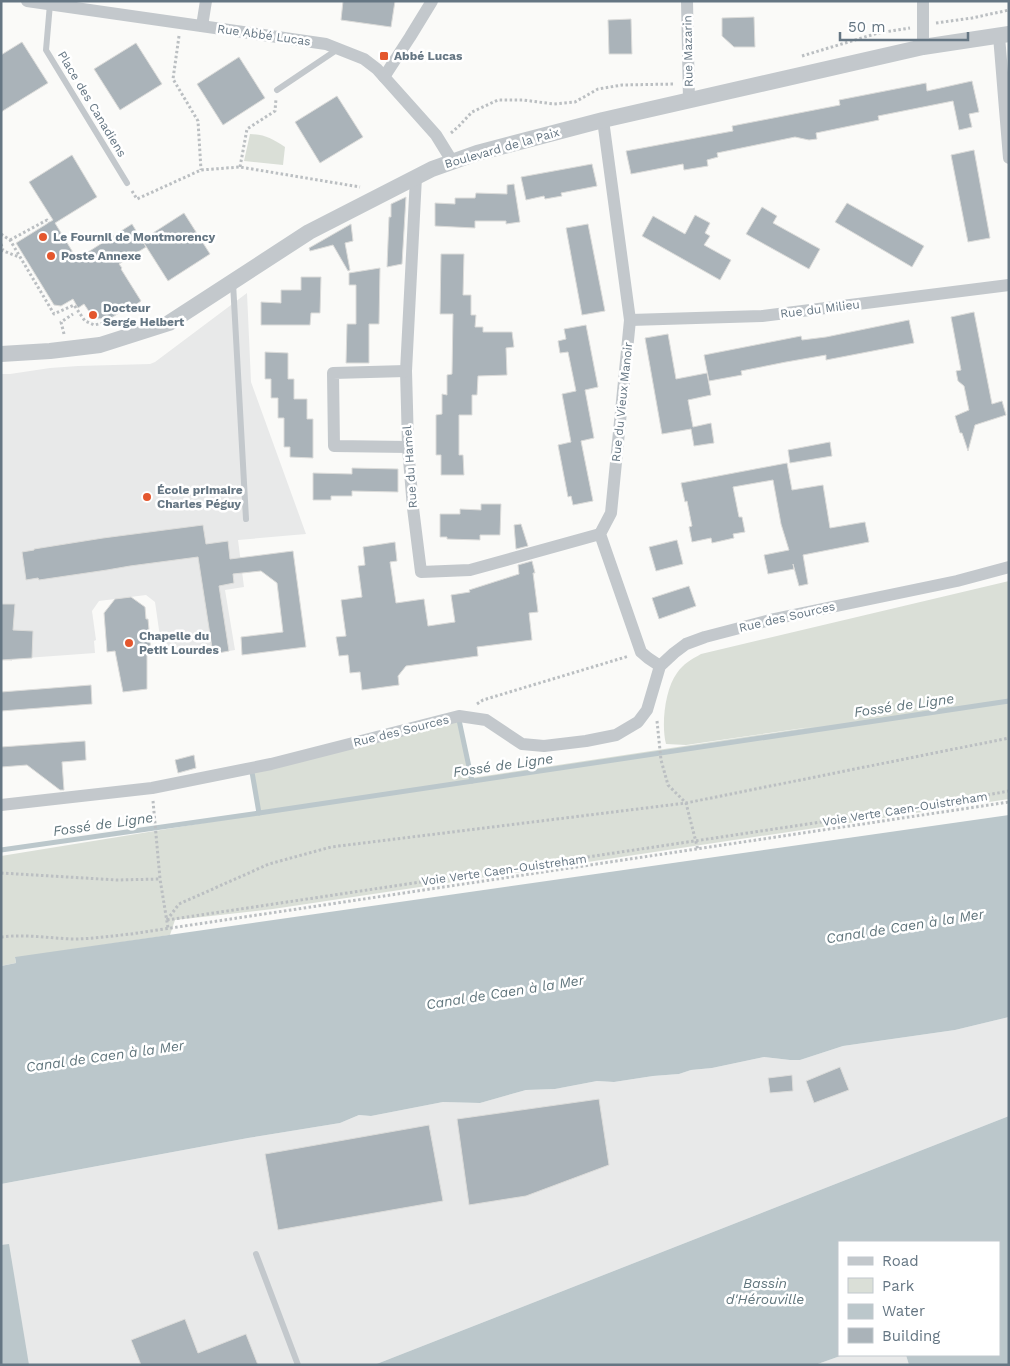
<svg xmlns="http://www.w3.org/2000/svg" width="1010" height="1366" viewBox="0 0 1010 1366" font-family="'Work Sans',sans-serif">
<rect width="100%" height="100%" fill="#fafaf8"/>
<g fill="#e8e9e9">
<polygon points="247,293 251,382 306,534 238,540 244,587 225,590 235,650 213,654 166,652 166,650 162,651 155,602 146,595 99,601 92,611 96,640 94,641 95,653 12,659 12,661 1,660 1,374 10,374 50,368 78,366 150,364 155,362"/>
<polygon points="1009,1017 1009,1116 374,1365 1,1365 1,1184 248,1138 340,1123 359,1115 371,1116 443,1102 480,1103 526,1090 555,1089 597,1081 614,1082 653,1076 679,1074 691,1070 712,1068 764,1057 790,1060 800,1060 843,1046 955,1030"/>
<polygon points="843,1355 906,1355 909,1365 815,1365"/>
</g>
<g fill="#dadfd7">
<path d="M 250,134 C 266,135 271,138 285,147 L 283,165 L 244,161 Z"/>
<path d="M 1009,581 L 1009,799 L 273,909 L 175,920 L 170,935 L 15,958 L 16,963 L 1,966 L 1,856 L 259,814 L 254,768 L 459,720 L 471,778 L 818,726 L 686,745 L 666,744 C 661,725 665,689 677,673 C 683,664 692,659 701,654 Z"/>
</g>
<g fill="#bbc7cb">
<polygon points="1009,815 1009,1017 955,1030 843,1046 800,1060 790,1060 764,1057 712,1068 691,1070 679,1074 653,1076 614,1082 597,1081 555,1089 526,1090 480,1103 443,1102 371,1116 359,1115 340,1123 248,1138 1,1184 1,966 16,963 15,957"/>
<polygon points="1009,1116 1009,1365 909,1365 906,1355 999,1355 999,1242 839,1242 839,1355 843,1355 815,1365 374,1365"/>
<polygon points="9,1244 29,1365 1,1365 1,1245"/>
</g>
<g fill="none" stroke-linecap="round" stroke-linejoin="round">
<g stroke="#bbc7cb" stroke-width="5">
<polyline points="459,720 472,781"/>
<polyline points="252,772 259,813"/>
<polyline points="1,850 259,813 1009,701"/>
</g>
</g>
<g fill="#aab3b9" stroke="#dcdcda">
<polygon points="343,1 395,1 391,27 341,20"/>
<polygon points="754,17 755,47 734,47 722,36 722,18"/>
<polygon points="631,19 632,54 609,54 608,20"/>
<polygon points="22,42 48,83 1,112 1,55"/>
<polygon points="136,43 162,84 120,110 94,69"/>
<polygon points="239,57 265,98 223,125 197,84"/>
<polygon points="972,81 979,112 969,114 972,127 959,130 953,101 878,116 879,120 816,133 817,139 809,140 795,137 717,153 718,157 707,160 708,166 684,170 683,164 631,174 626,151 733,131 732,126 840,105 839,100 926,83 927,91"/>
<polygon points="337,96 363,137 320,163 295,122"/>
<polygon points="974,150 990,238 968,242 951,155"/>
<polygon points="72,155 97,197 55,223 77,259 132,224 146,247 119,264 122,268 121,269 141,301 124,313 119,313 111,318 94,319 84,304 78,308 73,299 61,306 54,305 16,243 53,220 29,182"/>
<polygon points="592,164 597,186 561,193 562,196 545,199 544,196 526,200 521,177"/>
<polygon points="514,184 520,222 506,224 506,221 475,221 475,228 435,226 435,203 455,204 455,198 475,198 476,193 507,194 507,185"/>
<polygon points="406,197 402,264 387,267 389,217 391,217 391,204"/>
<polygon points="847,203 924,246 912,267 835,222"/>
<polygon points="762,207 777,216 773,223 820,249 809,269 746,234"/>
<polygon points="184,213 210,254 168,281 142,240"/>
<polygon points="695,215 710,223 705,233 710,236 704,245 731,260 720,280 642,236 653,216 685,234"/>
<polygon points="351,224 353,241 345,243 350,270 348,271 333,245 310,251 309,248"/>
<polygon points="588,224 605,311 582,315 566,228"/>
<polygon points="441,254 464,254 463,295 471,295 471,315 476,315 475,327 483,327 483,332 512,332 514,347 506,348 507,375 478,376 477,395 472,395 472,415 459,415 459,455 463,455 464,475 441,475 441,455 436,455 436,415 442,414 442,394 447,395 447,375 452,374 453,314 440,314"/>
<polygon points="380,268 379,324 369,324 369,363 346,363 347,324 356,324 356,285 349,285 349,273"/>
<polygon points="301,277 321,277 320,313 311,313 310,325 261,325 261,302 281,303 281,290 301,290"/>
<polygon points="974,312 992,404 1002,401 1006,415 975,425 968,451 962,433 960,433 955,416 969,410 964,386 958,381 956,371 961,370 951,317"/>
<polygon points="909,320 914,343 826,360 826,355 786,362 741,371 742,375 709,381 704,355 801,336 802,340 826,337"/>
<polygon points="586,325 598,387 585,390 594,438 581,441 593,501 573,505 571,496 568,497 558,445 571,442 562,394 576,391 568,352 560,353 558,341 566,339 564,329"/>
<polygon points="668,334 676,379 707,373 711,395 688,400 693,427 711,423 714,443 694,446 691,429 662,434 645,338"/>
<polygon points="265,352 288,353 288,379 294,379 294,399 307,399 307,419 313,419 313,458 290,457 290,447 284,447 284,418 278,418 278,398 271,398 271,379 265,379"/>
<polygon points="830,442 832,456 790,463 788,450"/>
<polygon points="787,463 792,490 823,485 830,528 865,522 869,542 803,555 808,584 799,586 793,564 794,569 768,574 764,555 789,550 781,524 773,480 733,487 739,517 742,517 745,532 733,534 734,538 712,543 711,538 692,542 689,527 692,526 687,501 685,502 681,483"/>
<polygon points="352,468 398,469 398,492 352,491 352,496 331,496 331,500 313,500 313,473 352,474"/>
<polygon points="481,504 501,504 500,535 480,535 480,540 447,539 447,537 440,537 440,514 460,514 460,509 481,510"/>
<polygon points="521,524 528,546 516,549 514,525"/>
<polygon points="203,525 206,544 228,541 230,559 293,551 306,647 242,655 241,637 283,632 277,583 261,571 233,574 234,583 219,586 229,651 213,654 198,557 130,566 107,570 39,580 38,578 26,580 22,552 34,550 34,549 103,538"/>
<polygon points="677,540 683,564 656,571 649,547"/>
<polygon points="395,542 397,561 390,562 396,603 424,599 428,626 455,622 451,595 470,592 469,590 519,574 518,565 532,561 535,573 533,573 538,612 529,613 532,640 477,647 478,656 406,666 398,676 399,685 362,690 360,672 350,673 348,655 339,656 336,637 346,636 341,600 362,597 358,566 365,565 363,547"/>
<polygon points="689,586 696,606 659,619 652,598"/>
<polygon points="131,597 145,607 146,619 148,619 151,652 147,652 147,689 123,692 115,651 107,652 104,613 115,599"/>
<polygon points="1,604 15,604 13,630 33,631 32,658 1,660"/>
<polygon points="91,685 92,704 1,711 1,692"/>
<polygon points="85,741 86,760 62,762 64,790 60,790 27,765 1,767 1,747"/>
<polygon points="194,755 196,768 178,773 175,760"/>
<polygon points="840,1067 849,1090 814,1103 806,1081"/>
<polygon points="792,1075 793,1091 770,1093 768,1078"/>
<polygon points="599,1099 609,1165 526,1196 469,1205 457,1119"/>
<polygon points="429,1125 443,1201 278,1230 265,1154"/>
<polygon points="185,1319 198,1353 246,1334 258,1365 141,1365 131,1340"/>
</g>
<g fill="none" stroke-linecap="round" stroke-linejoin="round">
<g stroke="#bbbfc2" stroke-width="3" stroke-dasharray="2.5 2.5" stroke-linecap="butt">
<polyline points="936,23 972,18 1009,10"/>
<polyline points="179,36 173,79 198,121 201,170"/>
<polyline points="802,56 878,33 910,28"/>
<polyline points="451,133 459,126 472,112 498,100 523,100 554,104 575,102 598,89 622,85 675,84"/>
<polyline points="240,167 247,129 275,111 276,99"/>
<polyline points="132,191 137,199 201,170 240,167 360,187"/>
<polyline points="1,234 10,240 54,314 74,305 85,321 94,325 119,320"/>
<polyline points="10,240 47,220 49,223"/>
<polyline points="1,244 3,250"/>
<polyline points="1,250 19,257"/>
<polyline points="64,334 61,322 73,314"/>
<polyline points="477,704 483,700 629,656"/>
<polyline points="657,721 661,760 668,785 686,803 698,850"/>
<polyline points="153,801 160,879 168,928"/>
<polyline points="1,873 117,880 160,879"/>
<polyline points="167,920 179,904 269,864 331,847 686,803 1009,738"/>
<polyline points="167,920 968,800 987,795 1009,791"/>
<path d="M 1,937 C 25,934 48,938 72,939 C 92,939 111,936 131,934 L 1009,802"/>
</g>
<g stroke="#c3c8cc" stroke-width="6">
<polyline points="50,4 46,50 127,183"/>
<polyline points="277,90 338,49"/>
<polyline points="233,283 246,519"/>
<polyline points="256,1254 298,1365"/>
</g>
<g stroke="#c3c8cc" stroke-width="12">
<polyline points="27,1 326,44 364,59 377,69 436,135 452,161"/>
<polyline points="687,1 689,101"/>
<polyline points="923,1 923,47"/>
<polyline points="202,26 206,1"/>
<polyline points="999,36 1009,158"/>
<polyline points="384,77 410,37 432,1"/>
<polyline points="603,120 630,320 611,513 600,534 641,652 648,658 660,666"/>
<polyline points="416,177 406,371 407,407 408,447 413,508 421,572 470,570 600,534"/>
<polyline points="630,320 762,316 1009,285"/>
<polyline points="406,371 333,373 334,446 408,447"/>
<polyline points="1,805 152,788 271,764 459,716 486,720 522,744 544,746 586,741 616,735 638,722 647,710 660,666 674,653 686,644 705,637 774,619 957,581 1009,567"/>
</g>
<polyline stroke="#c3c8cc" stroke-width="16" points="1,354 50,351 100,345 169,323 309,232 432,169 477,153 603,120 923,47 1009,34"/>
</g>
<g fill="#e4572e" stroke="#fff" stroke-width="2">
<rect x="379" y="51" width="10" height="10" rx="2.5"/>
<circle cx="43" cy="237" r="5"/>
<circle cx="51" cy="256" r="5"/>
<circle cx="93" cy="315" r="5"/>
<circle cx="147" cy="497" r="5"/>
<circle cx="129" cy="643" r="5"/>
</g>
<g text-anchor="middle" dominant-baseline="central" stroke-width="5" stroke-linejoin="round" paint-order="stroke">
<g font-size="12" fill="#657683" stroke="#fff">
<text transform="translate(264 35) rotate(8)">Rue Abbé Lucas</text>
<text transform="translate(688 51) rotate(-91)">Rue Mazarin</text>
<text transform="translate(92 104) rotate(59)">Place des Canadiens</text>
<text transform="translate(502 148) rotate(-16)">Boulevard de la Paix</text>
<text transform="translate(820 309) rotate(-7)">Rue du Milieu</text>
<text transform="translate(622 402) rotate(-84)">Rue du Vieux Manoir</text>
<text transform="translate(410 467) rotate(-94)">Rue du Hamel</text>
<text transform="translate(787 617) rotate(-13)">Rue des Sources</text>
<text transform="translate(401 731) rotate(-14)">Rue des Sources</text>
<text transform="translate(905 809) rotate(-9)">Voie Verte Caen-Ouistreham</text>
<text transform="translate(504 870) rotate(-8)">Voie Verte Caen-Ouistreham</text>
</g>
<g font-size="12" font-weight="bold" fill="#657683" stroke="#fff" text-anchor="start">
<text x="394" y="56">Abbé Lucas</text>
<text x="53" y="237">Le Fournil de Montmorency</text>
<text x="61" y="256">Poste Annexe</text>
<text x="103" y="308">Docteur<tspan x="103" dy="14">Serge Helbert</tspan></text>
<text x="157" y="490">École primaire<tspan x="157" dy="14">Charles Péguy</tspan></text>
<text x="139" y="636">Chapelle du<tspan x="139" dy="14">Petit Lourdes</tspan></text>
</g>
<g font-size="14" font-style="italic" fill="#60757c" stroke="#fff">
<text transform="translate(904 705) rotate(-8)">Fossé de Ligne</text>
<text transform="translate(503 765) rotate(-8)">Fossé de Ligne</text>
<text transform="translate(103 824) rotate(-8)">Fossé de Ligne</text>
<text transform="translate(905 926) rotate(-9)">Canal de Caen à la Mer</text>
<text transform="translate(505 992) rotate(-9)">Canal de Caen à la Mer</text>
<text transform="translate(105 1056) rotate(-8)">Canal de Caen à la Mer</text>
<text x="765" y="1283">Bassin<tspan x="765" dy="16">d'Hérouville</tspan></text>
</g>
</g>
<rect width="1010" height="1366" fill="none" stroke="#657683" stroke-width="5"/>
<rect x="838" y="1241" width="162" height="115" fill="#ffffff" stroke="#c1c8cd"/>
<rect x="848" y="1257" width="25" height="8" fill="#c3c8cc" stroke="#c1c8cd"/>
<text x="882" y="1266" font-size="15" fill="#657683">Road</text>
<rect x="848" y="1278" width="25" height="15" fill="#dadfd7" stroke="#c1c8cd"/>
<text x="882" y="1291" font-size="15" fill="#657683">Park</text>
<rect x="848" y="1304" width="25" height="15" fill="#bbc7cb" stroke="#c1c8cd"/>
<text x="882" y="1316" font-size="15" fill="#657683">Water</text>
<rect x="848" y="1328" width="25" height="15" fill="#aab3b9" stroke="#c1c8cd"/>
<text x="882" y="1341" font-size="15" fill="#657683">Building</text>
<path d="M840 32v8h128v-8" fill="none" stroke="#657683" stroke-width="2.5"/>
<text x="848" y="32" font-size="15" fill="#657683" stroke="#ffffff" stroke-width="4" paint-order="stroke">50 m</text>
</svg>
